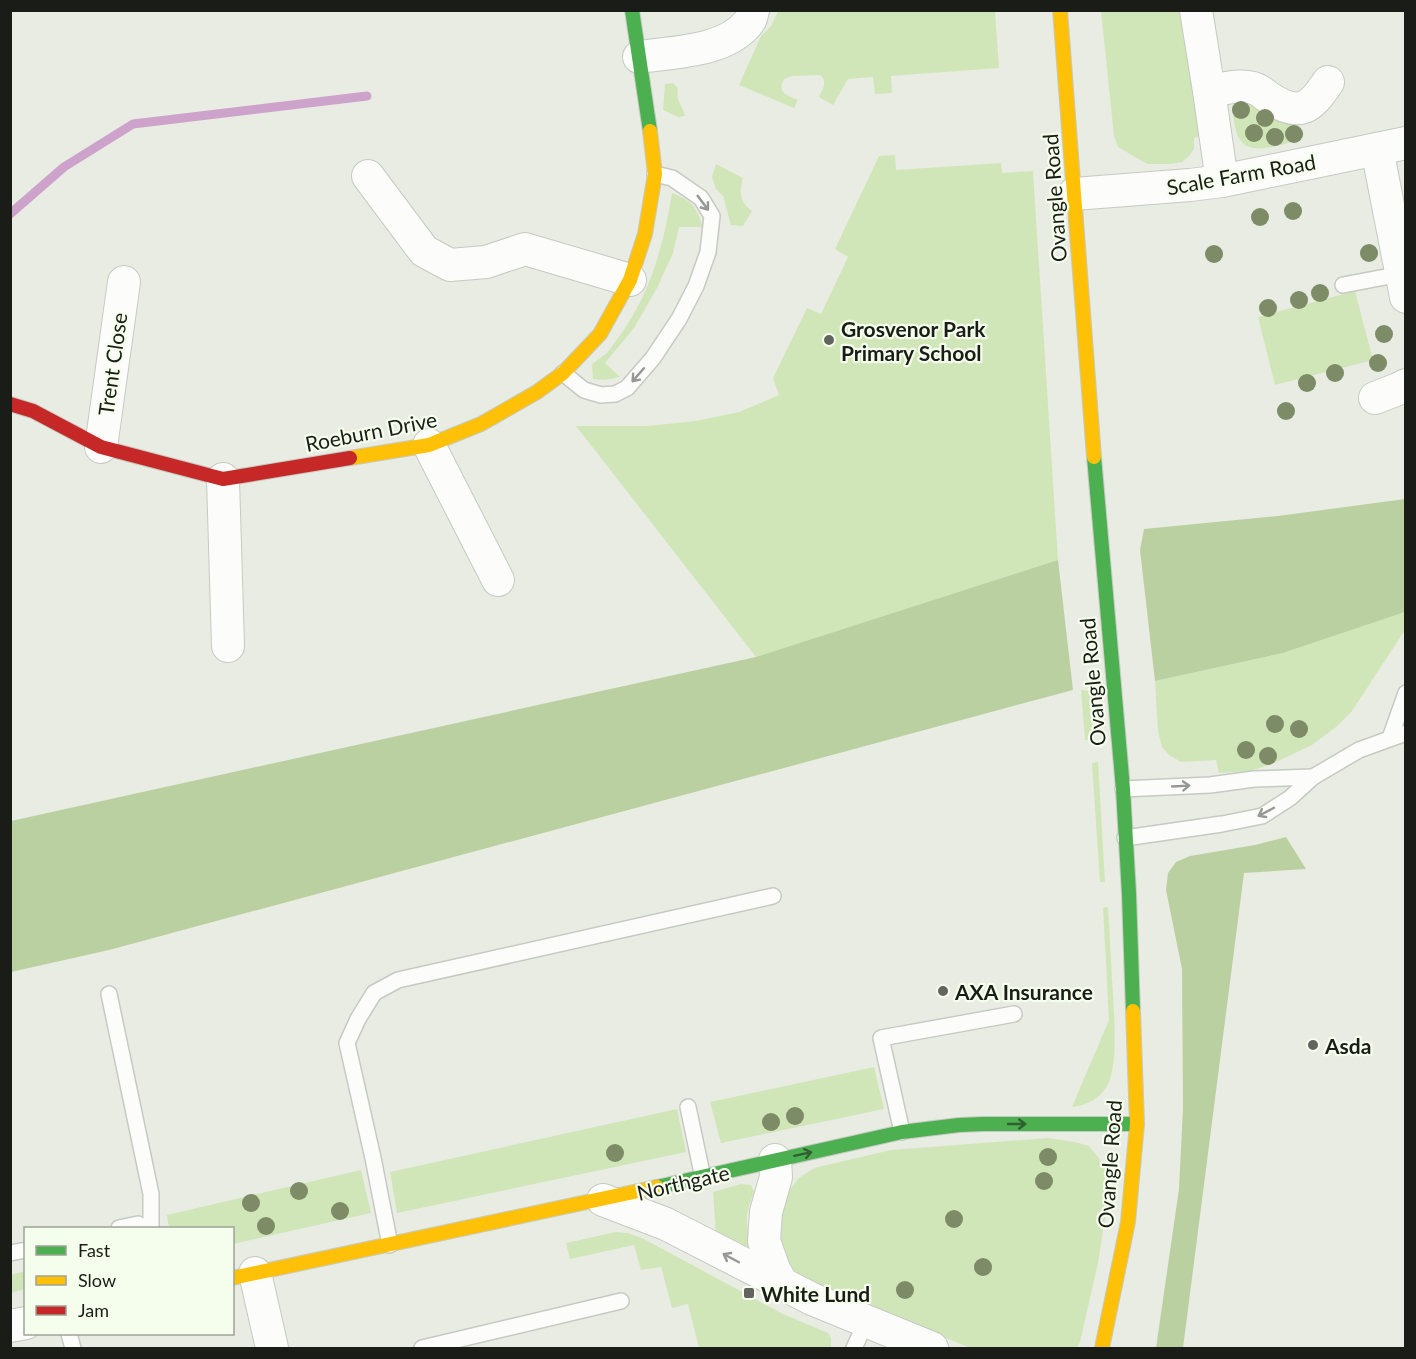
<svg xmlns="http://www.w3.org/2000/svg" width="1416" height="1359" viewBox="0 0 1416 1359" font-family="Lato,sans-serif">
<rect width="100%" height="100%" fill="#e8ece3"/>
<g fill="#d1e6b8">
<path d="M 778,11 L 995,11 L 999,68 L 891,76 L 892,93 L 875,94 L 873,77 L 848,79 L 833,105 L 819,97 C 823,88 828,82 820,75 L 792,76 L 784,79 C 777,93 786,95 798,100 L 794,108 L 739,85 L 761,36 L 771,26 Z"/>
<polygon points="1101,11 1181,11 1202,135 1194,138 1194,149 1189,156 1182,162 1171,164 1147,164 1118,147 1114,136"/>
<path d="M 673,83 L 678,88 C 676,103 682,103 685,116 L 678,117 L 663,110 L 665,84 Z"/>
<path d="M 1245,98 L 1295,122 L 1304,134 L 1300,140 C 1280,144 1246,160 1237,134 C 1234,125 1233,115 1232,106 L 1236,100 Z"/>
<polygon points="895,155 896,170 1001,163 1002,173 1033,171 1058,560 756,657 576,426 648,426 696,421 739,412 779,395 773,378 807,308 821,314 848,257 835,249 879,156"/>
<path d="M 716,164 L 743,178 C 739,193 740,202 752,211 L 743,226 L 731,225 L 723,196 L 716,189 L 712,177 Z"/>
<path d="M 672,193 C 694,202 695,205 703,227 L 679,227 L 673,253 L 657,288 L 634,328 L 605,363 L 620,377 L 605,380 L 593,379 L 592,364 C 597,360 602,357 607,353 C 612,347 616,340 621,334 C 651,292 664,243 672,193 Z"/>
<polygon points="1355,291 1373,360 1275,385 1258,317"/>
<polygon points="1405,612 1405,630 1352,711 1336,727 1312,745 1274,763 1251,771 1219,773 1216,760 1181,762 1169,755 1162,747 1158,731 1155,681 1283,653"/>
<polygon points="1081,690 1090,691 1094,739 1085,740"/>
<polygon points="1098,762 1105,882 1100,882 1092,763"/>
<path d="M 1108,907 C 1110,936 1111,965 1113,995 C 1114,1021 1118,1058 1109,1082 C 1103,1097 1087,1106 1072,1107 L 1109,1020 L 1103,908 Z"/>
<polygon points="874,1067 884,1109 721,1143 710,1102"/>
<polygon points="677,1109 686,1152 397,1213 390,1172"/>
<polygon points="1048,1138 1075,1142 1089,1146 1098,1157 1107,1172 1109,1193 1098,1263 1080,1342 1077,1348 971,1348 812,1285 798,1275 787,1260 779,1244 780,1210 787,1193 799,1178 814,1168 891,1150"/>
<polygon points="361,1170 371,1213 233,1244 232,1228 169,1228 167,1215"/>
<path d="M 741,1184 L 751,1185 L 754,1192 C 751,1200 748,1208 747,1216 C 746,1227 750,1236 748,1246 L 742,1249 L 716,1236 L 713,1192 Z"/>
<polygon points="616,1232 628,1233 644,1239 783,1314 828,1333 831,1338 831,1348 699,1348 688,1304 672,1308 661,1267 641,1270 634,1245 570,1259 566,1243"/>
<polygon points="25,1271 25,1289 11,1293 11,1275"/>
</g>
<g fill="#bbd0a0">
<polygon points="1405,499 1405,612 1283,653 1155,681 1140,550 1144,529 1278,516"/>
<polygon points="1058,560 1073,690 109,950 11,972 11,821 756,657"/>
<polygon points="1286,837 1306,869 1244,873 1183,1348 1156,1348 1179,1189 1183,1108 1182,969 1166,890 1168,873 1176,862 1190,856 1255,845"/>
</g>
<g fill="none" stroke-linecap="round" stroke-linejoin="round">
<polyline stroke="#cda3cc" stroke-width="9" points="10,214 64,167 133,124 367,96"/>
<g stroke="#c6cac2" stroke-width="18">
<g id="lane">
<polyline points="1343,285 1401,274"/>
<polyline points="563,373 584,390 601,395 615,394 627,388 653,358 679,319 696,286 708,252 712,216 701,198 672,178 655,174"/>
<polyline points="1390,738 1406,693"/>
<polyline points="1123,789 1210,785 1254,779 1313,777"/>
<polyline points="1125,838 1222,824 1262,816 1290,798 1313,777 1359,750 1406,733"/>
<polyline points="109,994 151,1194 151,1228"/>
<polyline points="688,1107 703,1178"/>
<polyline points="902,1132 881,1038 1014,1014"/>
<polyline points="119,1228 138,1224 144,1228"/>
<polyline points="390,1245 373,1158 347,1043 358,1019 374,993 398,980 773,896"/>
<polyline points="10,1253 26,1250"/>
<polyline points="69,1334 73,1348"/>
<polyline points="422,1348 621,1301"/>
<polyline points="854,1348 866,1322"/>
</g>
</g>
<g stroke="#c6cac2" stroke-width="34">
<g id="street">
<polyline points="1196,10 1209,91 1222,181"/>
<path d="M 639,57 C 673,52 725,52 748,23 C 751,20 752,15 753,10"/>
<path d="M 1209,91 C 1224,89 1241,83 1256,89 C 1261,91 1266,96 1271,99 C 1300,117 1311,108 1328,82"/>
<polyline points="1377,149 1406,297"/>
<polyline points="368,176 424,251 450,265 486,262 525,249 630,280"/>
<polyline points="1074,194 1190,185 1222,181 1406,143"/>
<polyline points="1375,398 1398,389 1406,385"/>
<polyline points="429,445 498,580"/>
<polyline points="101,447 124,282"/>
<polyline points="223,479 228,646"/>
<polyline points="775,1160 776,1177 766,1212 764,1241 774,1269 783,1285"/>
<polyline points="603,1200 666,1224 812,1299 932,1348"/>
<polyline points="255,1273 272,1348"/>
<polyline points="10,1326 26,1323"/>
</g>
</g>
<g stroke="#c6cac2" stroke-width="16">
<g id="fast">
<polyline points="632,10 650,131"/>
<polyline points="1094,457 1123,789 1129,894 1133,1011"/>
<polyline points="657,1187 902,1132 959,1125 983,1124 1137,1124"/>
</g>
</g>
<g stroke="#c6cac2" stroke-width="16">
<g id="slow">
<polyline points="1060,10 1094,457"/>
<polyline points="350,458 429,445 481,424 537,392 563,373 600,334 630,280 645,234 655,174 650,131"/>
<polyline points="232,1278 657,1187"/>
<polyline points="1102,1348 1128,1222 1137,1124 1133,1011"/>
</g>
</g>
<g stroke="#c6cac2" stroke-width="16">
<polyline id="jam" points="10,404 33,411 101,447 223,479 350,458"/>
</g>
<use href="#lane" stroke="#fcfcfb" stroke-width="15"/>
<use href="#street" stroke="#fcfcfb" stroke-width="32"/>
<use href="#fast" stroke="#4caf50" stroke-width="14"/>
<use href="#slow" stroke="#ffc107" stroke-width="14"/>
<use href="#jam" stroke="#c62828" stroke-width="14"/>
</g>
<g fill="#7d8b66">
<circle cx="1241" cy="110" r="9"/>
<circle cx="1265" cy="118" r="9"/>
<circle cx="1254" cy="133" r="9"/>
<circle cx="1294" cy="134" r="9"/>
<circle cx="1275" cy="137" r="9"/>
<circle cx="1293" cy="211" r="9"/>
<circle cx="1260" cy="217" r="9"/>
<circle cx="1369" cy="253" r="9"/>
<circle cx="1214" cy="254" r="9"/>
<circle cx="1320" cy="293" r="9"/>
<circle cx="1299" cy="300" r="9"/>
<circle cx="1268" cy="308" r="9"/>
<circle cx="1384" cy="334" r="9"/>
<circle cx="1378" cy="363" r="9"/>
<circle cx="1335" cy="373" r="9"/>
<circle cx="1307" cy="383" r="9"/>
<circle cx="1286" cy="411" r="9"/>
<circle cx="1275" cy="724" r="9"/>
<circle cx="1299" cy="729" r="9"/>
<circle cx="1246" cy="750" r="9"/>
<circle cx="1268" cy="756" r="9"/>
<circle cx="795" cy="1116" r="9"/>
<circle cx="771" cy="1122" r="9"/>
<circle cx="615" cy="1153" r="9"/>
<circle cx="1048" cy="1157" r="9"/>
<circle cx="1044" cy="1181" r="9"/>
<circle cx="299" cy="1191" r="9"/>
<circle cx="251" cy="1203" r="9"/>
<circle cx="340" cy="1211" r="9"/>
<circle cx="954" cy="1219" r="9"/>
<circle cx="266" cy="1226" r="9"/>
<circle cx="983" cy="1267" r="9"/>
<circle cx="905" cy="1290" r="9"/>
</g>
<defs><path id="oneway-shaft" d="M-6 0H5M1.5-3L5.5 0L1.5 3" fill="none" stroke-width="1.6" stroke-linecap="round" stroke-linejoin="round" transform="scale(1.5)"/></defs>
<g stroke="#969894">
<use href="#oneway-shaft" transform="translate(703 203) rotate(53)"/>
<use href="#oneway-shaft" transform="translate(638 375) rotate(131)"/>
<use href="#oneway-shaft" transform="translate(1181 786) rotate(-3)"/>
<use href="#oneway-shaft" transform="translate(1266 812) rotate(152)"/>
<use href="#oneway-shaft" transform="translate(731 1258) rotate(-152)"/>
</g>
<g stroke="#305f31">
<use href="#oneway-shaft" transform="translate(1017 1124)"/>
<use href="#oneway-shaft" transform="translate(803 1154) rotate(-12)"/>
</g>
<g fill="#62655e" stroke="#f5fdec" stroke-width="2">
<circle cx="829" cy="340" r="6"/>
<circle cx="943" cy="991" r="6"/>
<circle cx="1313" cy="1045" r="6"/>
<rect x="743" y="1287" width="12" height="12" rx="3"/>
</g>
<g text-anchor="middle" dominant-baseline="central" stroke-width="4.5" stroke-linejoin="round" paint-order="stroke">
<g font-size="21" fill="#1a1d17" stroke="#f5fdec">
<text transform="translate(1241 174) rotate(-10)">Scale Farm Road</text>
<text transform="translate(1054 198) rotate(-94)">Ovangle Road</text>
<text transform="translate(112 364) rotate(-82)">Trent Close</text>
<text transform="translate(371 431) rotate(-11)">Roeburn Drive</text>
<text transform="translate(1092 682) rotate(-95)">Ovangle Road</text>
<text transform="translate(1109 1164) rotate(-86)">Ovangle Road</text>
<text transform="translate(683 1182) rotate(-13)">Northgate</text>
</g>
<g font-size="21" font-weight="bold" fill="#1a1d17" stroke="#f5fdec" text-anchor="start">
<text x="841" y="328">Grosvenor Park<tspan x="841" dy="24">Primary School</tspan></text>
<text x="955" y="991">AXA Insurance</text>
<text x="1325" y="1045">Asda</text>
<text x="761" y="1293">White Lund</text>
</g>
</g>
<rect width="1416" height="1359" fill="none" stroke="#1a1d17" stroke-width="24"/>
<rect x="24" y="1227" width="210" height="108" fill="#f5fdec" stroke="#9da397" stroke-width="1.5"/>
<rect x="36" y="1246" width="30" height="9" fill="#4caf50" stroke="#9da397" stroke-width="1.5"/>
<text x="78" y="1257" font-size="18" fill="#1a1d17">Fast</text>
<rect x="36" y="1276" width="30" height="9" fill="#ffc107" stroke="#9da397" stroke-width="1.5"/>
<text x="78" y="1287" font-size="18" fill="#1a1d17">Slow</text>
<rect x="36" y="1306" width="30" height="9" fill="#c62828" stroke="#9da397" stroke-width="1.5"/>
<text x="78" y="1317" font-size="18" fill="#1a1d17">Jam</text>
</svg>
